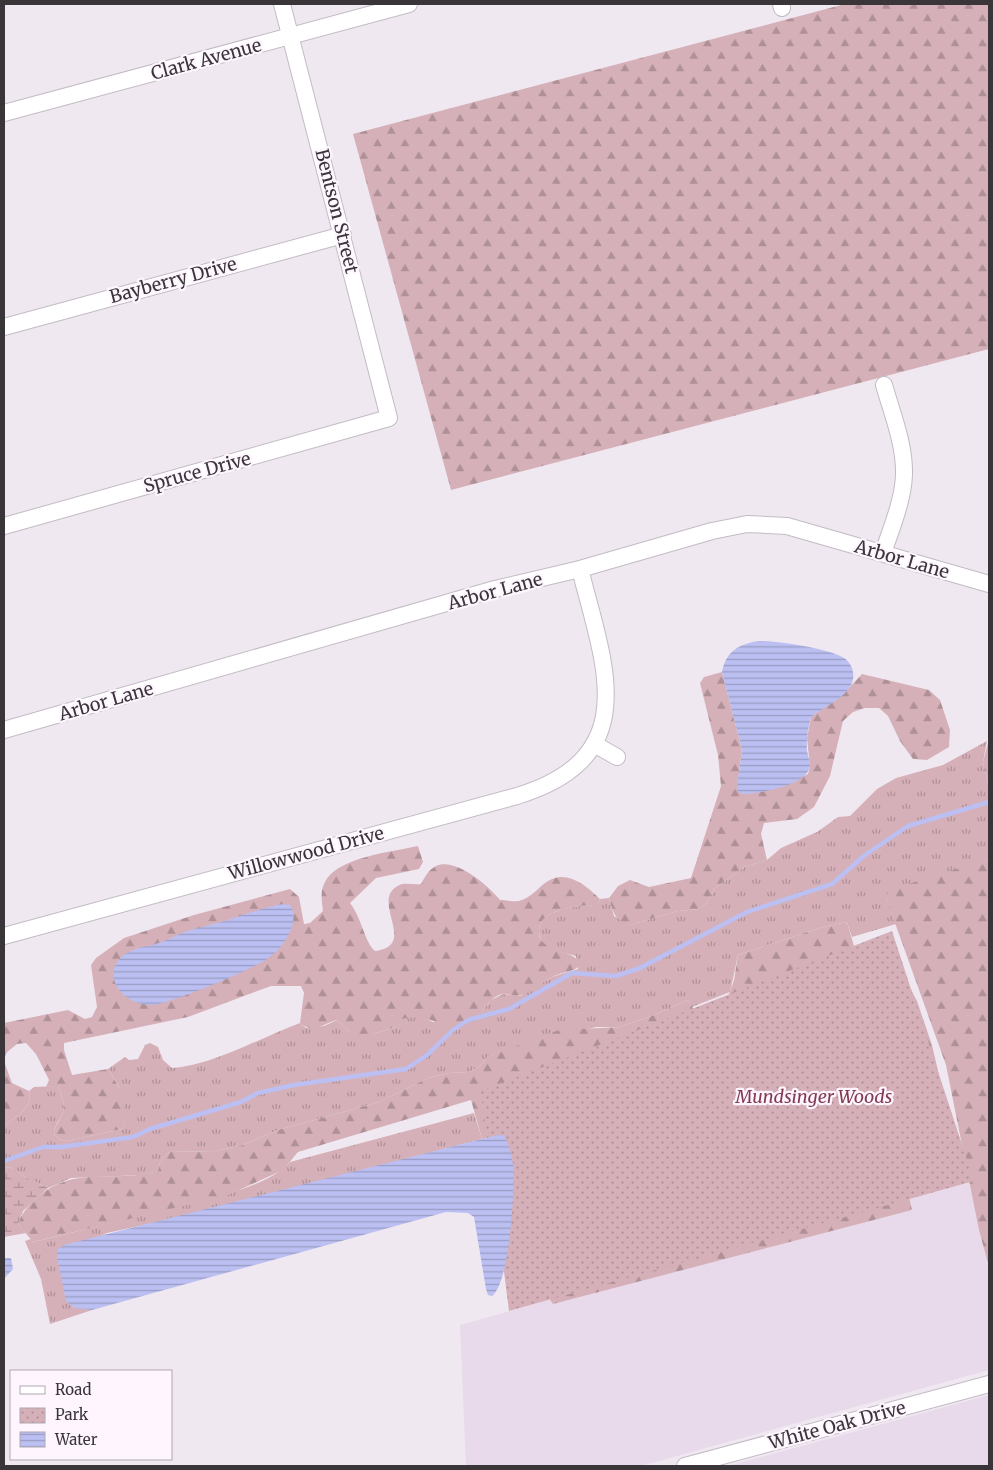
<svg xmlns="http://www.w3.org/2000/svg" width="993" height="1470" viewBox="0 0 993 1470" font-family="Merriweather,serif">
<defs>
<pattern id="grass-tufts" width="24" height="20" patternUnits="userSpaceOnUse" patternTransform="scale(1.25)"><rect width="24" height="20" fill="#d6b0b8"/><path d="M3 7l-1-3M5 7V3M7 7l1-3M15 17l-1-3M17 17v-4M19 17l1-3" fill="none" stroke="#af9097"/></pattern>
<pattern id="forest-firs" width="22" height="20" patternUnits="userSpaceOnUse" patternTransform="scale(1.25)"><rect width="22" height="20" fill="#d6b0b8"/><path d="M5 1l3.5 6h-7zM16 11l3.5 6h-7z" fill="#af9097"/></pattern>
<pattern id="wetland-marsh" width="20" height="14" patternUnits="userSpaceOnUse" patternTransform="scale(1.25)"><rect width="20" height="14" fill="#d6b0b8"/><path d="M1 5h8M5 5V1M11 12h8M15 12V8" fill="none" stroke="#af9097"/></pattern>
<pattern id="park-dots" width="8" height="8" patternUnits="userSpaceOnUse" patternTransform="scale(1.25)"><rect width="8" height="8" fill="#d6b0b8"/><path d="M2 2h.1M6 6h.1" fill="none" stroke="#af9097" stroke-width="1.8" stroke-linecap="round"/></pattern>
<pattern id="water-rules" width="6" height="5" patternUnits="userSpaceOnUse" patternTransform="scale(1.25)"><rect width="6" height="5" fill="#bbbff1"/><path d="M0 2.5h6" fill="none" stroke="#999cc4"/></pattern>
</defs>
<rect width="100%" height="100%" fill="#f0e8f1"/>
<g fill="#e8daea">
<polygon points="974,1181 989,1241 989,1370 641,1466 466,1466 460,1325"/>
<polygon points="989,1395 989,1466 728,1466"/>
</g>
<g fill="url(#grass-tufts)">
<path d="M 987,741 L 983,762 L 989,788 L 989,859 L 886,898 L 896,924 L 852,937 L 847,922 L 819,928 L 738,955 L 730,992 L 692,1007 L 688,1000 L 654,1015 L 620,1027 L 596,1027 L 517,1047 L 489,1056 L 479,1067 L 469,1072 L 449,1073 L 428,1078 L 379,1102 L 278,1130 L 243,1145 L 216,1151 L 169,1152 L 160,1162 L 158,1171 L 142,1175 L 71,1178 L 48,1188 L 27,1178 L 10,1167 L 4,1168 L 4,1125 C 16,1117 34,1107 29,1091 L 34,1087 L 58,1086 C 62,1096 66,1105 62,1115 C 59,1122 54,1125 54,1134 L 60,1140 L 67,1141 L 122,1129 L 125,1124 L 119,1087 L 108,1069 L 125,1057 L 129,1060 L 138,1059 L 145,1045 L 150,1043 L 158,1047 L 163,1060 L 172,1068 C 211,1066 262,1037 300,1023 L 306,1028 L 324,1026 L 337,1020 L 351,1033 L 372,1034 L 396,1027 L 396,1021 L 409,1016 L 422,1016 L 433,1022 L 481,1012 L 491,1000 L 503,994 L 520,996 L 552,977 L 578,969 L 576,956 C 567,953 554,951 546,946 C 541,942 540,938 539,932 C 538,908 581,905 598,905 L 600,899 L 609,898 L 614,916 L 630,925 L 678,911 L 699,909 L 707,903 L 714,889 L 744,867 L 767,860 L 781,848 L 817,832 L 838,817 L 850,816 L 877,789 L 896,778 L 943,765 Z"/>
<path d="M 474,1113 L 482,1139 L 202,1212 L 107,1233 L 57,1257 L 82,1309 L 92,1310 L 50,1324 L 41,1279 L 25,1241 L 31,1239 L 33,1242 C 73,1233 112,1222 152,1212 C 189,1203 264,1191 290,1162 Z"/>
</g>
<g fill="url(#forest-firs)">
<polygon points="845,4 989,4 989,349 451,490 353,134"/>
<path d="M 722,672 L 741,746 C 743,763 734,779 742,794 L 770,790 L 808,774 L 810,767 L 807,738 L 811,717 L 847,690 L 862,674 L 929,690 L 940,700 L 950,730 L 949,747 L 927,760 L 913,759 L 900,741 L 888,716 L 879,708 L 865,708 L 853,712 L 843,721 L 830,776 L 814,807 L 797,819 L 764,823 L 761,834 L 767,860 L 744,867 L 714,889 L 707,903 L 699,909 L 678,911 L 630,925 C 615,921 613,912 609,898 L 618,886 L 630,880 L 649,887 L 691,878 L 721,786 L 718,755 L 700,683 L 704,677 Z"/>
<polygon points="989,739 989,788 983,762"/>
<path d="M 418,846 L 423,862 L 419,869 L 376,878 L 350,903 C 362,918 364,941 375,951 C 421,945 365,897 402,884 C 408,883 415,885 421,884 C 425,877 428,870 436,866 C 455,857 489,886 500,900 C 506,900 514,902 519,901 C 533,897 538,887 548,881 C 567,869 587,886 600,899 L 598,905 C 582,905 539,908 539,931 C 539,937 540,940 545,944 C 557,954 572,950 581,964 C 575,972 563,972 554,976 C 542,981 533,992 521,995 C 515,997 508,993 502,994 C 486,998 482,1018 467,1024 C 443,1033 427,1008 397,1021 L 396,1027 L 372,1034 L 358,1035 L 351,1033 L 337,1020 C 323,1023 314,1035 300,1023 L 304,993 L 301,986 L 271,986 L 188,1017 L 64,1043 L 64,1050 L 72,1075 L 108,1069 L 123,1094 L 125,1124 L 122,1129 L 67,1141 L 60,1140 L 54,1134 C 54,1126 59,1123 62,1115 C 66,1105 62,1096 58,1086 L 46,1087 L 49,1080 L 36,1054 L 26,1043 L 17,1044 L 6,1053 L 4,1061 L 12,1083 L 29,1091 C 34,1107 16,1117 4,1125 L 4,1023 L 68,1010 L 85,1019 L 92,1017 L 97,1007 L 91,965 L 96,958 L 124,938 L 194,915 L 290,889 L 299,897 L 304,924 L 310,923 L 323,911 C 322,902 320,893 324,884 C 335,857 392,852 418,846 Z"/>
<polygon points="989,859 989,1267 979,1230 946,1065 886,898 889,890"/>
<path d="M 847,922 L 856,953 L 889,949 L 917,1001 L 932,1045 L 949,1118 L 903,1171 L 912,1210 L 553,1304 L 526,1264 L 498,1135 L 482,1139 L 471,1100 L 298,1152 L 283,1170 L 228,1195 L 33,1242 L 18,1224 C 22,1213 27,1207 36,1199 C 72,1164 114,1184 158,1171 L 160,1162 L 169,1152 L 216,1151 L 243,1145 L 278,1130 L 379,1102 L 428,1078 L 449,1073 L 469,1072 L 479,1067 L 489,1056 L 559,1030 L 620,1027 L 654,1015 L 688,1000 L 702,1023 L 722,1014 L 734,980 L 738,955 L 819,928 Z"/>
</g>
<polygon fill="url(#wetland-marsh)" points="10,1167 27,1178 48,1188 23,1211 18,1224 26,1233 4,1237 4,1168"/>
<polygon fill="url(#park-dots)" points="892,931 974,1181 509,1311 481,1091"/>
<g fill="url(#water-rules)">
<path d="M 759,641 C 778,641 825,648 842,657 C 851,661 856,673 852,683 C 846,698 824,707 811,717 C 808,728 806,739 807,751 C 808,756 810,761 810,766 C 808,785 758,794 742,794 L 738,791 C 736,776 743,761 741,746 L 722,672 C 726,651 739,644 759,641 Z"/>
<path d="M 283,904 L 290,905 C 301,922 283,949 267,959 C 251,970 168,1005 151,1005 C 109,1003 95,954 148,946 C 163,943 174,936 187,931 C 197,928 207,926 217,923 C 239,917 260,908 283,904 Z"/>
<path d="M 498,1135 L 504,1135 C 509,1144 511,1154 513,1164 C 515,1187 510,1283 492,1296 L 488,1295 L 486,1289 L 474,1217 L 468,1213 L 446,1212 L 92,1310 L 74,1308 L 66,1301 L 57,1257 L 57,1250 L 64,1245 Z"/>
<polygon points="4,1258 11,1258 13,1269 4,1279"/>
</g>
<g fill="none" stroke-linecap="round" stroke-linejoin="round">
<polyline stroke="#bbbff1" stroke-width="4.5" points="4,1161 43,1147 61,1147 133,1137 150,1129 241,1102 258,1093 294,1085 406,1069 427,1055 453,1030 468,1020 509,1009 572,973 616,976 640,968 747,912 832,884 865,855 908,826 989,802"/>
<g stroke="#c3bbc4" stroke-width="18">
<g id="minor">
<polyline points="781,4 782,8"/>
<polyline points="4,113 409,4"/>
<polyline points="4,327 343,235"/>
<polyline points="4,526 389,418 282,4"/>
<path d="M 883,553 C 891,529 903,501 904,475 C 905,445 892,413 884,385"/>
<polyline points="4,730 495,589 580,569 712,531 747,524 787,526 989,584"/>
<polyline points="594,744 617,757"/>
<path d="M 4,936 L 517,796 C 645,757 604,665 580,569"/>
<polyline points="685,1466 989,1384"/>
</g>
</g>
<use href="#minor" stroke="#fff" stroke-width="16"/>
</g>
<g text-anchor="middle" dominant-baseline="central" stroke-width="4.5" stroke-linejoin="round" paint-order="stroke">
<g font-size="18" fill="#393539" stroke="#fef5ff">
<text transform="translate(206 59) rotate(-15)">Clark Avenue</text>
<text transform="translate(337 211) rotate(76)">Bentson Street</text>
<text transform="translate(173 280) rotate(-15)">Bayberry Drive</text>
<text transform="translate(197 472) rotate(-15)">Spruce Drive</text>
<text transform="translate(902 559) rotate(16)">Arbor Lane</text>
<text transform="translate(495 591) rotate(-15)">Arbor Lane</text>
<text transform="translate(106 701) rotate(-16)">Arbor Lane</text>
<text transform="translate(306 853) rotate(-15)">Willowwood Drive</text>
<text transform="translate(837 1425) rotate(-15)">White Oak Drive</text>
</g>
<g font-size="18" font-style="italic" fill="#823a4f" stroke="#fef5ff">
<text x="814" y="1096">Mundsinger Woods</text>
</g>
</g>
<rect width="993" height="1470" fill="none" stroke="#393539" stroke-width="10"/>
<rect x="10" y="1370" width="162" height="90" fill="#fef5ff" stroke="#afa8b0"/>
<rect x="20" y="1386" width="25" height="8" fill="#ffffff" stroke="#afa8b0"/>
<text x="55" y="1395" font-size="15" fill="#393539">Road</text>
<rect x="20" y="1408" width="25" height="15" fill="url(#park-dots)" stroke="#afa8b0"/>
<text x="55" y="1420" font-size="15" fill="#393539">Park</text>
<rect x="20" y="1432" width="25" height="15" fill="url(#water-rules)" stroke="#afa8b0"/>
<text x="55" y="1445" font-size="15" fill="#393539">Water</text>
</svg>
